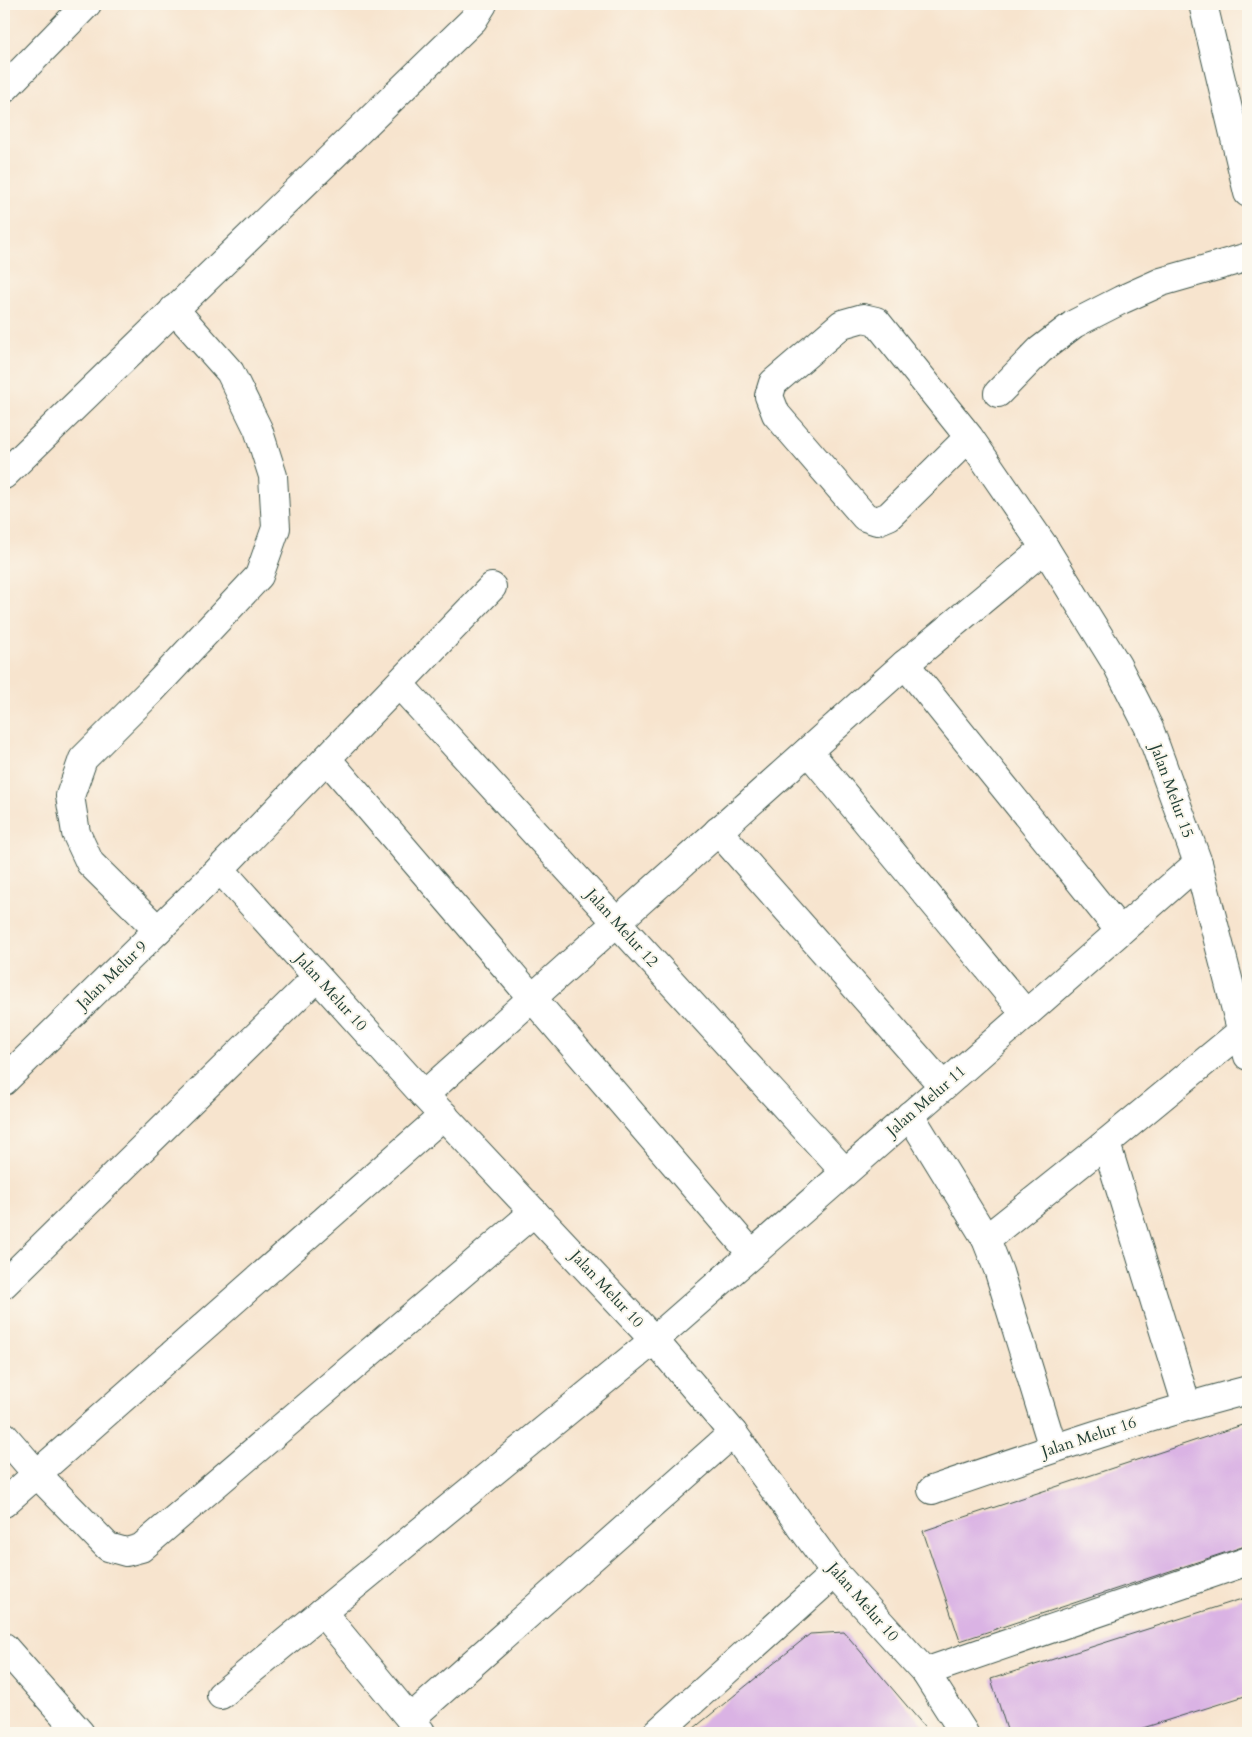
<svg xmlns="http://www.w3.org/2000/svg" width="1252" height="1737" viewBox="0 0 1252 1737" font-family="Cardo,serif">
<rect width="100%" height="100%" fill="#fbf7ec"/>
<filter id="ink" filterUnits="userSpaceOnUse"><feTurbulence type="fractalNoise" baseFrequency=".02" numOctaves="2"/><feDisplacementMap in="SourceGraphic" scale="10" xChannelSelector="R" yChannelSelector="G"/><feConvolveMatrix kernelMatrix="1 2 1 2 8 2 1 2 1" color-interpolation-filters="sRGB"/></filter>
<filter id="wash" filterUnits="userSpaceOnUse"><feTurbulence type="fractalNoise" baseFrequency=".0096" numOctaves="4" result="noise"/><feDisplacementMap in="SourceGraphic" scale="20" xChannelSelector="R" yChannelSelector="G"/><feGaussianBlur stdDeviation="1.12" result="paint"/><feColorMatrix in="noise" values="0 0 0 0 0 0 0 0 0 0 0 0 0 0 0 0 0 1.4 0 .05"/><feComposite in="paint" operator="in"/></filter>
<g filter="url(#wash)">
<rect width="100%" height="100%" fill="#f7e4ce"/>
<g id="blocks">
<g fill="#dab3e4">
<polygon points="1248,1423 1248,1545 960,1641 923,1531"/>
<polygon points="1248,1597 1248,1695 1127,1733 1008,1733 991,1679"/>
<polygon points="844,1632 930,1733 688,1733 810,1634"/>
</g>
</g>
</g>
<g filter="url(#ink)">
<use href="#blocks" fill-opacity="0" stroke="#3f564b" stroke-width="1"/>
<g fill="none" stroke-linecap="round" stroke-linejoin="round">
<g stroke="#3f564b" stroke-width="30">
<g id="minor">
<polyline points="1203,4 1248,193"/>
<polyline points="4,89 87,4"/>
<polyline points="998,393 1040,350 1074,324 1121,300 1161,282 1248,257"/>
<polyline points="969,437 889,516 877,521 865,517 776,414 769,396 773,383 842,324 863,318 876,321 969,437 1045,548 1117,665 1149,728 1198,863 1248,1056"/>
<polyline points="4,475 473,20 483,4"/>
<polyline points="905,664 1120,931"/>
<polyline points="399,684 845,1172"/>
<polyline points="808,751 1026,1014"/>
<polyline points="327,759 752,1254"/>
<polyline points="718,831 943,1086"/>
<polyline points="220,869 424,1095 654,1340 733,1433 835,1573 925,1672 964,1733"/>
<polyline points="158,930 90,863 76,833 70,796 83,759 151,691 259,576 276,528 273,476 258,429 230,372 174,309"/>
<polyline points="4,1081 220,869 492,587"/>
<polyline points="424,1095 905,664 1045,548"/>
<polyline points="910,1115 986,1239 999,1272 1053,1448"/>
<polyline points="1106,1143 1187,1406"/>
<polyline points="986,1239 1106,1143 1242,1031"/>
<polyline points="4,1284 317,977"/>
<polyline points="4,1436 37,1474 108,1547 126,1552 141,1548 534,1212"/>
<path d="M 932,1490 C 1037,1454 1141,1418 1248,1390"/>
<polyline points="4,1503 444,1115"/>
<polyline points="322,1612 421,1732"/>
<polyline points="4,1647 80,1733"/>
<polyline points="925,1672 1248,1561"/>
<polyline points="221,1695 654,1340 1198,863"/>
<polyline points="410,1719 733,1433"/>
<polyline points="657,1733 835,1573"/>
</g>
</g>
<use href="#minor" stroke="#fff" stroke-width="28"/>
</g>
</g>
<g text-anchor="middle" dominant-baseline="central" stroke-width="4" stroke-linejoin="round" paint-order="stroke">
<g font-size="16" fill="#1f3d34" stroke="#fbf7ec">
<text transform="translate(1172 791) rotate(70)">Jalan Melur 15</text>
<text transform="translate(622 928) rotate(48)">Jalan Melur 12</text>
<text transform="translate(112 975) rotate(-44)">Jalan Melur 9</text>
<text transform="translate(331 992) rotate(48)">Jalan Melur 10</text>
<text transform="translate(926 1101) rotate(-41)">Jalan Melur 11</text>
<text transform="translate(607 1289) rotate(47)">Jalan Melur 10</text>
<text transform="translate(1089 1437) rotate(-18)">Jalan Melur 16</text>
<text transform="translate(863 1602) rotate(49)">Jalan Melur 10</text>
</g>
</g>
<rect width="1252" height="1737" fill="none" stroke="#fbf7ec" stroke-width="20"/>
</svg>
